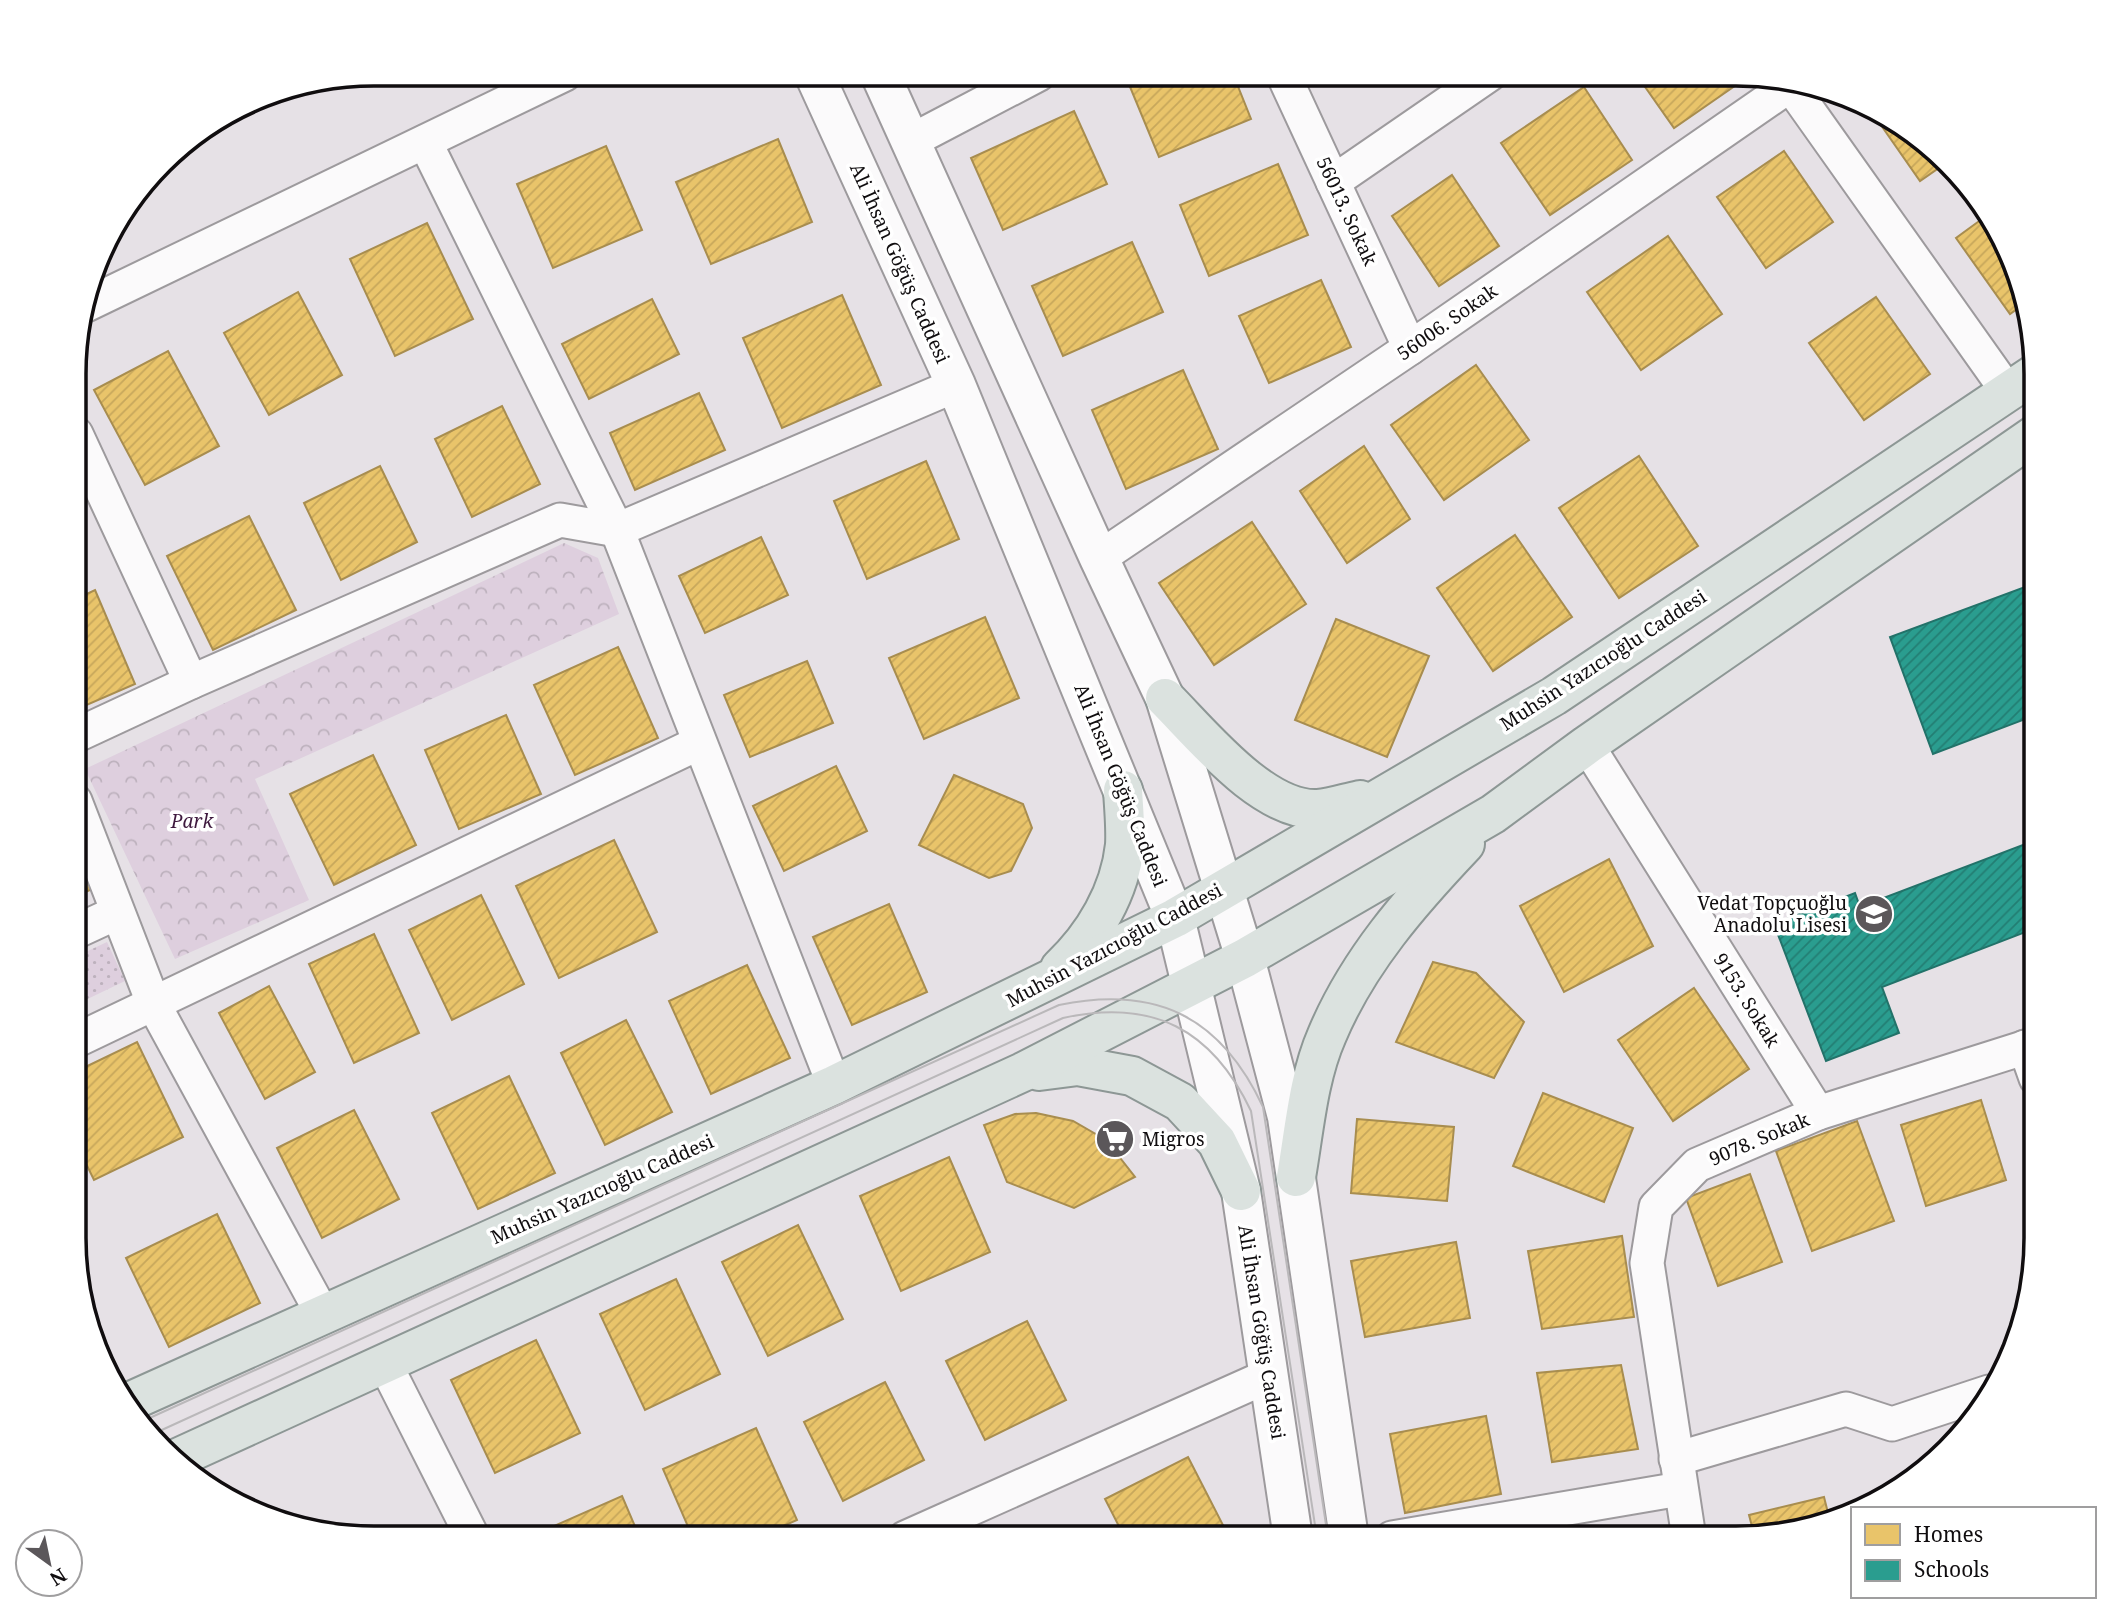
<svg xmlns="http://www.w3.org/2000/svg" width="2110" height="1612" viewBox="0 0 2110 1612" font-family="'Noto Serif',serif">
<defs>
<pattern id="grass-dots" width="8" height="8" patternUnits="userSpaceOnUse" patternTransform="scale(1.75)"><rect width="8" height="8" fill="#decfde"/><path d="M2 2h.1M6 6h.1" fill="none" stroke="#bdb1bd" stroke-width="1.8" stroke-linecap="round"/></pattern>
<pattern id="park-crowns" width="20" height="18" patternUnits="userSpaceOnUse" patternTransform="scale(1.75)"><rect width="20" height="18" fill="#decfde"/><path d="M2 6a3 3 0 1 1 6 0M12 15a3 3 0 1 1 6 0" fill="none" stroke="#bdb1bd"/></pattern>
<pattern id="homes-hatch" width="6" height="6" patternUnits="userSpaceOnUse" patternTransform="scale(1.75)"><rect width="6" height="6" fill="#e9c46a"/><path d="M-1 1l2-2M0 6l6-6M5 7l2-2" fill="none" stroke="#c7a75b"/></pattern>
<pattern id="schools-hatch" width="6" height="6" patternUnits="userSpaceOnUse" patternTransform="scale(1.75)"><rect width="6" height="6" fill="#2a9d8f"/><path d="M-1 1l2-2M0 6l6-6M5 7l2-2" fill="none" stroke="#237e73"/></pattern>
</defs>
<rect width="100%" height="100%" fill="#e6e1e6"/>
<polygon fill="url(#grass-dots)" points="107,942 125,981 75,1005 75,957"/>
<polygon fill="url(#park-crowns)" points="564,543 598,558 619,614 255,779 309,900 175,959 85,769"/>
<g fill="url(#homes-hatch)" stroke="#a88d4f" stroke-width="2">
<polygon points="1147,74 1233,74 1251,119 1159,157 1128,82"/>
<polygon points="1636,74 1738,74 1742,81 1674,128"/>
<polygon points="1584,87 1632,160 1550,215 1501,143"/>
<polygon points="1869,108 1934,148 1946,163 1920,181"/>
<polygon points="1074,111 1107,184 1003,230 971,158"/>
<polygon points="778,139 812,222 711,264 676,182"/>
<polygon points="606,146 642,230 553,268 517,184"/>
<polygon points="1784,151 1833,222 1766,268 1717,197"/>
<polygon points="1278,164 1308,235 1209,276 1180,205"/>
<polygon points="1452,175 1499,246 1439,286 1392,216"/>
<polygon points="1986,216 2006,241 2021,306 2010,314 1956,238"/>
<polygon points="427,223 473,319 395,356 350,259"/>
<polygon points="1668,236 1722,314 1641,370 1587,292"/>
<polygon points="1132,242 1163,312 1063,356 1032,286"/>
<polygon points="1321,280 1351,347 1269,383 1239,316"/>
<polygon points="298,292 342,375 269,415 224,333"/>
<polygon points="842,295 881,385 782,428 743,338"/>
<polygon points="1876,297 1930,374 1864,420 1809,343"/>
<polygon points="652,299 679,354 589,399 562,344"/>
<polygon points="168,351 219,446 145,485 94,390"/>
<polygon points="1476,365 1529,440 1444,500 1391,425"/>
<polygon points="1183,370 1218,449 1126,489 1092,410"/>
<polygon points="699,393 725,450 635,490 610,433"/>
<polygon points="502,406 540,484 472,517 435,439"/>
<polygon points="1364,446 1410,519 1347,563 1300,491"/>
<polygon points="1639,456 1698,546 1619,598 1559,508"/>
<polygon points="926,461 959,539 867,579 834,501"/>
<polygon points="380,466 417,542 341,580 304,503"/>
<polygon points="249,516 296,610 213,650 167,556"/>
<polygon points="1252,522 1306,604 1214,665 1159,583"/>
<polygon points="1515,535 1572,617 1493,671 1437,588"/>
<polygon points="761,537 788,595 705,633 679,576"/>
<polygon points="95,590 135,684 75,710 76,599"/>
<polygon points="985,617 1019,698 924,739 889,658"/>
<polygon points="1336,619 1429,656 1387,757 1295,720"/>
<polygon points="618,647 658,738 575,775 534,685"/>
<polygon points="807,661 833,723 750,757 724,695"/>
<polygon points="506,715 541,794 459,829 425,750"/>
<polygon points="373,755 416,845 334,885 290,794"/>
<polygon points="836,766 867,831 784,871 753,806"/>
<polygon points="954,775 1023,804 1032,828 1011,871 989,878 919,845"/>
<polygon points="614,840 657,932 559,978 516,886"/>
<polygon points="75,856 92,889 75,897"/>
<polygon points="1609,859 1653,946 1564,992 1520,906"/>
<polygon points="481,895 524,984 452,1020 409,930"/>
<polygon points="889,904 927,992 852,1025 813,937"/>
<polygon points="374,934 419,1033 354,1063 309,964"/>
<polygon points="1433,962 1476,973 1524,1022 1494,1078 1396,1042"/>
<polygon points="747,965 790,1058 711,1094 669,1001"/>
<polygon points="269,986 315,1072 265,1099 219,1013"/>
<polygon points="1694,988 1749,1069 1673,1121 1618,1040"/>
<polygon points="626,1020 672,1112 605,1145 561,1053"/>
<polygon points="137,1042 183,1137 94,1180 74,1139 75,1072"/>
<polygon points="509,1076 555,1173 478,1209 432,1113"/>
<polygon points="1543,1093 1633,1128 1604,1202 1513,1166"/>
<polygon points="1981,1100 2006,1180 1926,1206 1901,1125"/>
<polygon points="354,1110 399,1199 322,1238 277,1148"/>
<polygon points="1036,1113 1073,1121 1106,1140 1135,1177 1074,1208 1007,1182 984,1125 1015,1114"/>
<polygon points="1357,1119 1454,1127 1447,1201 1351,1193"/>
<polygon points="1857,1121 1894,1221 1812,1251 1776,1151"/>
<polygon points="949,1157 990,1252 901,1291 860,1196"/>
<polygon points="1750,1174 1782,1262 1718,1286 1686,1198"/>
<polygon points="217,1214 260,1303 169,1347 126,1258"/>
<polygon points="798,1225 843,1319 768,1356 722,1262"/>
<polygon points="1622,1236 1634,1317 1542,1329 1528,1251"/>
<polygon points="1456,1242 1470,1318 1365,1337 1351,1261"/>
<polygon points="676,1279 720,1374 645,1410 600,1314"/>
<polygon points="1027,1321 1066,1400 985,1440 946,1361"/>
<polygon points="536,1340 580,1433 495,1473 451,1380"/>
<polygon points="1621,1365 1638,1449 1552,1462 1537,1373"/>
<polygon points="885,1382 924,1460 843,1501 804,1422"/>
<polygon points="1486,1416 1501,1494 1405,1513 1390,1434"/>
<polygon points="756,1428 797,1520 756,1538 693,1538 663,1469"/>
<polygon points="1188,1457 1227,1533 1217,1538 1125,1538 1105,1499"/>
<polygon points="622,1496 640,1538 527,1538"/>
<polygon points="1824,1497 1829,1517 1754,1534 1749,1515"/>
</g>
<g fill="url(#schools-hatch)" stroke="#227269" stroke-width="2">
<polygon points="2025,587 2036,618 2036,715 1933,754 1890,637"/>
<polygon points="2036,830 2036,928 1882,987 1899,1033 1826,1061 1774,924 1855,893 1860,907 2031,842 2028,833"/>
</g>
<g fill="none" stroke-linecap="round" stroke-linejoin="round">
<g stroke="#9d9a9d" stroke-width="37">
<g id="minor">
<polyline points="1283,74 1410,348"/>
<polyline points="1788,82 2008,392"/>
<polyline points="911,141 1039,74"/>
<polyline points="425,142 617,530 834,1085"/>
<polyline points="1333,182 1490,74"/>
<polyline points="86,305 565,74"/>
<polyline points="76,434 191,682"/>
<polyline points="1099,558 1410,348 1793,83"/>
<polyline points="75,736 191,682 560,520 617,530 956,385"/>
<polyline points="1587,745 1818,1113"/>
<polyline points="75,801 154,1005 323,1315"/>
<polyline points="75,932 116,913"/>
<polyline points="75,1041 699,743"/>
<polyline points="2025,1047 2036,1078"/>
<polyline points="385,1364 473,1538"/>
<polyline points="1676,1459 1846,1409 1892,1424 1989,1392"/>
<polyline points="905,1538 1268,1376"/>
<polyline points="1392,1538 1680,1489"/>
<polyline points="1689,1538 1647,1263 1656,1207 1697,1165 1818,1113 2036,1044"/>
</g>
</g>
<g stroke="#9d9a9d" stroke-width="42">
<g id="secondary">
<polyline points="814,74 956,385 1175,918 1241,1191 1293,1538"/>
<polyline points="880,74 1099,558 1165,698 1245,958 1287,1117 1349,1538"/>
</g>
</g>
<g stroke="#8d9795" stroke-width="42">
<g id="primary">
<path d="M 1165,698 C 1201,734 1263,812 1318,809 C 1331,808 1346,803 1360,800"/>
<path d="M 1060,968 C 1094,936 1120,892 1125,845 C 1126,827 1124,808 1123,790"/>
<polyline points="1039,1071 1078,1066 1132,1076 1180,1102 1217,1142 1241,1191"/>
<path d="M 1296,1177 C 1304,1131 1308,1078 1327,1035 C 1358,961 1411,901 1465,844"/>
<polyline points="129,1402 834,1085 1175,918 1554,696 2036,373"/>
<polyline points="173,1460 1023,1072 1245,958 1493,814 1587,745 2036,434"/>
</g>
</g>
<use href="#minor" stroke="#fbfafb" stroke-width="33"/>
<use href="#secondary" stroke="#fbfafb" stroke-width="38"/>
<use href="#primary" stroke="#dbe2df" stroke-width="38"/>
<g stroke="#bab8ba" stroke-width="2">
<path d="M 143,1421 L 1059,1005 C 1157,985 1221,1017 1263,1107 L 1328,1538"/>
<path d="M 153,1434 L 1063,1018 C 1152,998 1212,1029 1251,1111 L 1317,1538"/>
</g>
</g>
<defs>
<g id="school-disc" transform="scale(2.0125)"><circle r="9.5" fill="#5b575a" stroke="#fff"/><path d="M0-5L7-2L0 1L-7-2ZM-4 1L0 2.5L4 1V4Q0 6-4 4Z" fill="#fff"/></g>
<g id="supermarket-disc" transform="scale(2.0125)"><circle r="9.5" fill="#5b575a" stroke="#fff"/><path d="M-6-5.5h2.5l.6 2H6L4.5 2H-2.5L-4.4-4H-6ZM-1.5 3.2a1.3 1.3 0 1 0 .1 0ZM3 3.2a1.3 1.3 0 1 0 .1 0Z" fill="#fff"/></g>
</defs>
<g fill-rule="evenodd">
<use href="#school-disc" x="1874" y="914"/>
<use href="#supermarket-disc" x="1115" y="1139"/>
</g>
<g text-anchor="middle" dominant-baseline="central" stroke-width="7" stroke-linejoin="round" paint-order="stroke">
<g font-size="19" fill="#100d0f" stroke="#fff">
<text transform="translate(1347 211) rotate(65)">56013. Sokak</text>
<text transform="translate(900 263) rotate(66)">Ali İhsan Göğüş Caddesi</text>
<text transform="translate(1447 322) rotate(-35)">56006. Sokak</text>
<text transform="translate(1603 660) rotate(-33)">Muhsin Yazıcıoğlu Caddesi</text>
<text transform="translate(1121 785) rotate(68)">Ali İhsan Göğüş Caddesi</text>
<text transform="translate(1114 945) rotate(-28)">Muhsin Yazıcıoğlu Caddesi</text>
<text transform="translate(1747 1000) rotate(58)">9153. Sokak</text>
<text transform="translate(1759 1139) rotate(-23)">9078. Sokak</text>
<text transform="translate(602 1189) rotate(-24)">Muhsin Yazıcıoğlu Caddesi</text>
<text transform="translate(1262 1332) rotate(81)">Ali İhsan Göğüş Caddesi</text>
</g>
<g font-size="19" font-style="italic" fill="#3e193e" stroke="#fff">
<text x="192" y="821">Park</text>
</g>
<g font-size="19" fill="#100d0f" stroke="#fff" text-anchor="end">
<text x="1847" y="903">Vedat Topçuoğlu<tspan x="1847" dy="22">Anadolu Lisesi</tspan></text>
<text x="1142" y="1139" text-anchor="start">Migros</text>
</g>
</g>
<path d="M0 0H2110V1612H0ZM374 86H1736A288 288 0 0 1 2024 374V1238A288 288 0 0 1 1736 1526H374A288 288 0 0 1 86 1238V374A288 288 0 0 1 374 86Z" fill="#fff" fill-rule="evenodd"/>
<path fill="none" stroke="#100d0f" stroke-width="3.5" d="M374 86H1736A288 288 0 0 1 2024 374V1238A288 288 0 0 1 1736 1526H374A288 288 0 0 1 86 1238V374A288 288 0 0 1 374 86Z"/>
<rect x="1851" y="1507" width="245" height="91" fill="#ffffff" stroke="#9f9e9f" stroke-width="2"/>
<rect x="1865" y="1524" width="35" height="21" fill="#e9c46a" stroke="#9f9e9f" stroke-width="2"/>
<text x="1914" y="1542" font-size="21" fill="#100d0f">Homes</text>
<rect x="1865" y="1560" width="35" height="21" fill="#2a9d8f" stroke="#9f9e9f" stroke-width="2"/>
<text x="1914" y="1577" font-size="21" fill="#100d0f">Schools</text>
<g transform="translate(49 1563) rotate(147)"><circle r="33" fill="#ffffff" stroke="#9f9e9f" stroke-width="2"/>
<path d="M0-5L12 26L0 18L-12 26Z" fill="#5b575a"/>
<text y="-10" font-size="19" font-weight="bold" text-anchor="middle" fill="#100d0f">N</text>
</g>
</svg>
